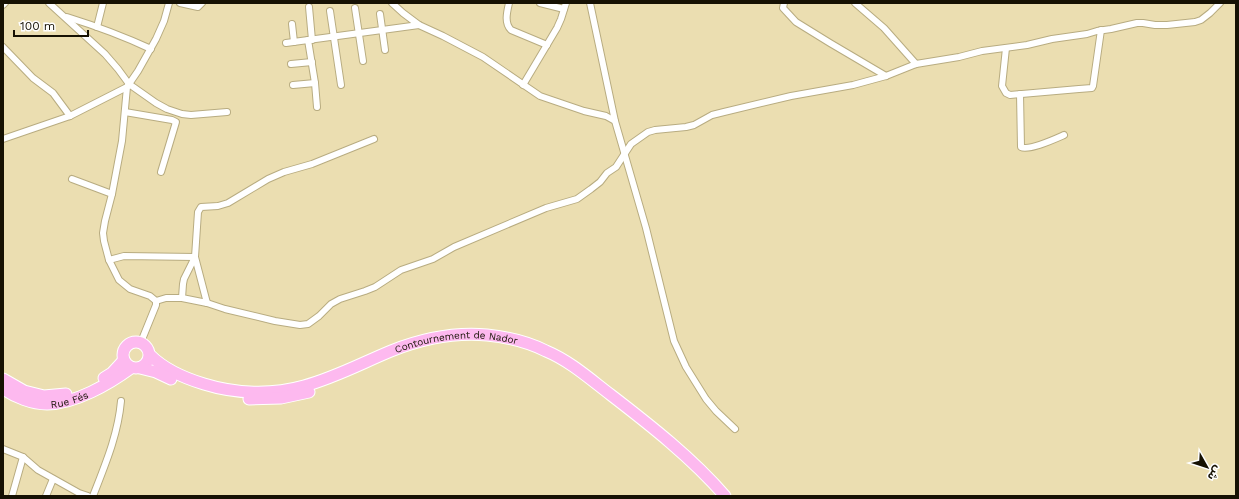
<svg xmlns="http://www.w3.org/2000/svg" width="1239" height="499" viewBox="0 0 1239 499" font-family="'Work Sans','Noto Sans Arabic',sans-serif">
<rect width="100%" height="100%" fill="#ebdeb1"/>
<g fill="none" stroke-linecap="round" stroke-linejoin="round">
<g stroke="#b8ac81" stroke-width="8">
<g id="street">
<polyline points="49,3 105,54 118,69 129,84 156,103 167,109 182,114 191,115 227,112"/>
<polyline points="180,3 198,7 202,3"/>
<polyline points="392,3 403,13 419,25 443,36 483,57 540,96 584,111 606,116 615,121 646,228 674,341 686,367 706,399 716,411 735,429"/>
<path d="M 509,3 C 507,12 504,23 511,30 L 547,45"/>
<polyline points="540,3 564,9"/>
<polyline points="590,3 615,121"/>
<polyline points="784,3 783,8 796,22 830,43 886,76"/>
<polyline points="855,3 884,28 916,64"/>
<polyline points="3,5 5,3"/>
<polyline points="309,7 312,40"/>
<polyline points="355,8 363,61"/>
<polyline points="330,11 341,85"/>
<polyline points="380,14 385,50"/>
<path d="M 67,17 C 96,26 123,36 151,49"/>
<polyline points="292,24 294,42"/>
<polyline points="97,27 103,3"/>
<polyline points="308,40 315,83 317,107"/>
<polyline points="286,43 419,25"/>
<polyline points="3,47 33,78 53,93 70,116"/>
<polyline points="1006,48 1002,86 1006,93 1010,95 1079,89 1092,88 1093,86 1101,30"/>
<polyline points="291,64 312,62"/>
<polyline points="293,85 315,83"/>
<polyline points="523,85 557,28 561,19 566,3"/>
<polyline points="127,87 122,141 112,194 105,221 103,233 104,241 109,260 119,280 130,289 150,296 156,301 156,305 141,342"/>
<path d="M 1020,94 L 1021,147 C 1029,151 1055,139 1064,135"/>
<polyline points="125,112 172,120 176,122 161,172"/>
<polyline points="3,139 70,116 127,87 138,71 156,39 164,21 169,3"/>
<polyline points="72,179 112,194"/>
<polyline points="109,260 124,256 195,257 207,303"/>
<polyline points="182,298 183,284 184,279 195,257 198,212 201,207 218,206 228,203 268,179 284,172 312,164 374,139"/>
<polyline points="156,301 166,298 182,298 207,303 225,309 275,321 300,325 308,324 319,316 331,304 340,299 365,291 375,287 401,270 433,259 454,247 546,208 577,199 591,189 600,182 607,173 616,167 631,144 648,132 655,130 686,127 694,125 712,115 724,112 791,96 853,85 886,76 916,64 959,57 982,51 1027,45 1052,39 1087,34 1097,31 1111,29 1137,23 1143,23 1155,25 1167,25 1195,22 1201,20 1210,13 1220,3"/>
<polyline points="3,449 23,457 38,470 79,493 88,496"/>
<polyline points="12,496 23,457"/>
<polyline points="46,496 53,479"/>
<path d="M 93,496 C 105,465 118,435 121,401"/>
</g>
</g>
<g stroke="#fff" stroke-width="13">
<g id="highway">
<circle cx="136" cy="355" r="13"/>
<path id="s1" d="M 150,355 C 165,370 184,378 204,384 C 236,394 272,395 304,386 C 334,378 362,363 391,351 C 421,339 454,332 487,335 C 507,337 528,342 546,351 C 570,361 590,379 611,395 C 650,425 692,458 725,496"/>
<polyline points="140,368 156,372 171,379"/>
<polyline points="104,378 112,373 124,360"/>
<polyline points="3,379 24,391 44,396 66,394"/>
<path id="s2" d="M 3,389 C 15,397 32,404 47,404 C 75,404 109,384 131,368"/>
<polyline points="249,399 281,398 309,392"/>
</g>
</g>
<use href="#street" stroke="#fff" stroke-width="6"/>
<use href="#highway" stroke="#fdb9ef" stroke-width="11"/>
</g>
<g text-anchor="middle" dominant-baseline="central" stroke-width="3" stroke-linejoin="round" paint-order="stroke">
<g font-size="10" fill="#161103" stroke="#fff">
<text stroke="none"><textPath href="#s1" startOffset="324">Contournement de Nador</textPath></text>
<text stroke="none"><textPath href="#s2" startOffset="70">Rue Fés</textPath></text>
</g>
</g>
<rect width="1239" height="499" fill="none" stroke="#161103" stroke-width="8"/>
<g transform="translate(1207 467) rotate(129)" stroke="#ffffff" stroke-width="3" paint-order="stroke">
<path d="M0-3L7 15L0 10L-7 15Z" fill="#161103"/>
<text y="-6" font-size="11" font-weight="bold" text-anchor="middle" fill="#161103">ش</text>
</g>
<path d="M14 30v6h74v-6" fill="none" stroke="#161103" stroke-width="2"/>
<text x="20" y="30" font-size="12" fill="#161103" stroke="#ffffff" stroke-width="3" paint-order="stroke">100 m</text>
</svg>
